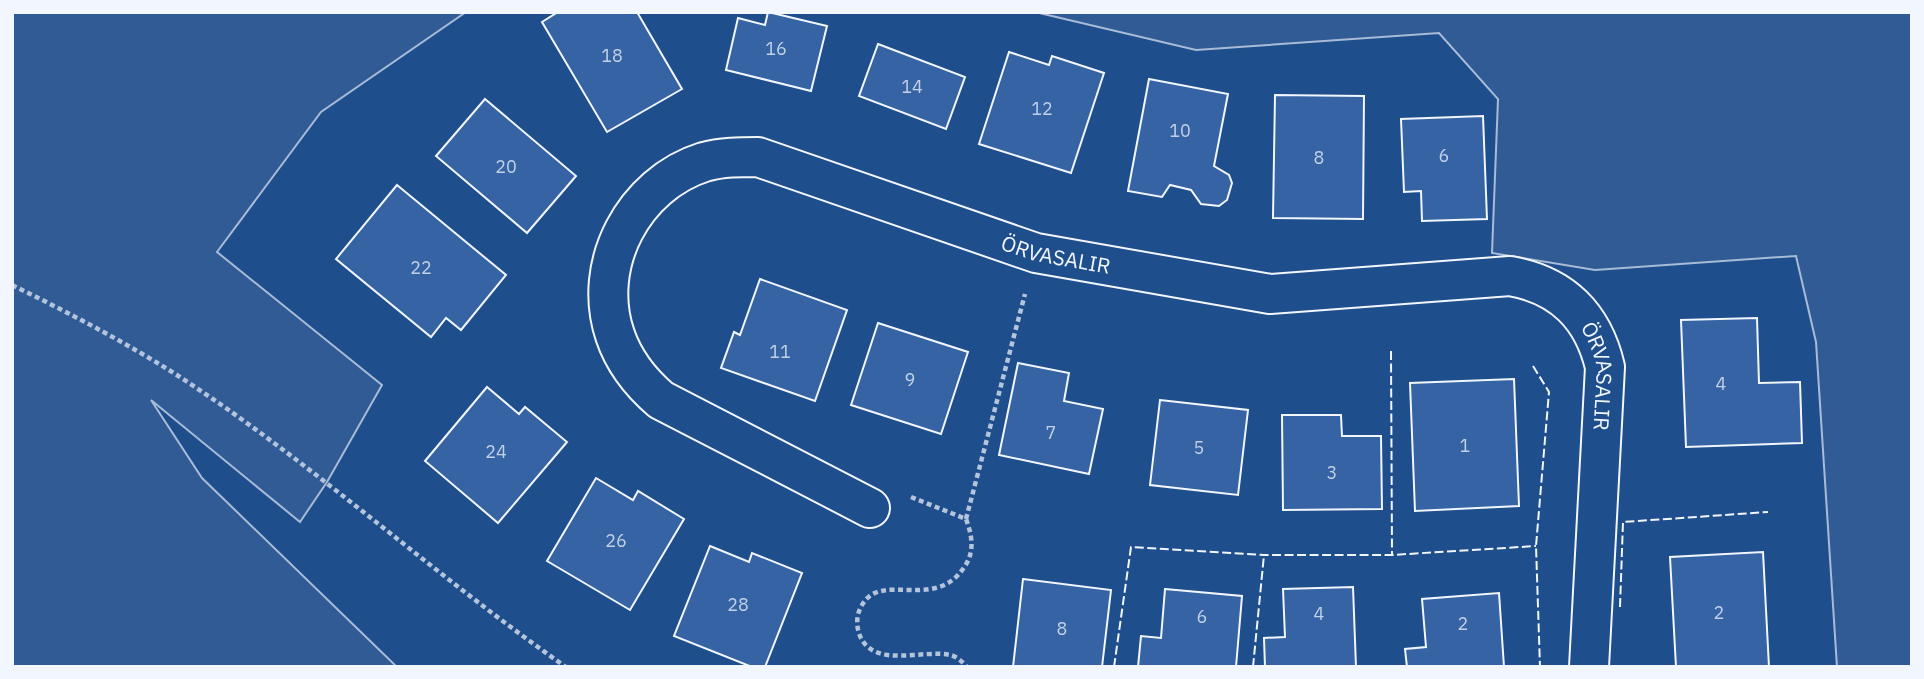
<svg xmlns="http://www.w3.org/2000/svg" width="1924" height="679" viewBox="0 0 1924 679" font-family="'IBM Plex Sans',sans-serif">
<rect width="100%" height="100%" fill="#1f4e8c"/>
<g fill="#305b95" stroke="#a8bbd7" stroke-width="2">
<polygon points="12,12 466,12 321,112 217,252 382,385 327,482 300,522 151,400 202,478 397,667 12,667"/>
<polygon points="1035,12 1912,12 1912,667 1837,667 1816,342 1796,256 1595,270 1492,253 1498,99 1439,33 1196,50"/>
</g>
<g fill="#3563a3" stroke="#f2f6ff" stroke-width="2">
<polygon points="558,12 637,12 682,89 607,132 542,22"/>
<polygon points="768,12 827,26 811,91 726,70 738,18 765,25"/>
<polygon points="878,44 965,77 946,129 859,96"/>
<polygon points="1009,52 1049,65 1052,56 1104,73 1071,173 979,144"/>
<polygon points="1149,79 1228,94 1214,166 1229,175 1232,183 1227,200 1219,206 1201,204 1191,190 1170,185 1162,197 1128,191"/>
<polygon points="1275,95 1364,96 1363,219 1273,218"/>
<polygon points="485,99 576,176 527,233 436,156"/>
<polygon points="1483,116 1487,219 1422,221 1421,191 1404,192 1401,119"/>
<polygon points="397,185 506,275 461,330 446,318 431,337 336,259"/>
<polygon points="760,279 847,310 815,401 721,368 734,332 740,335"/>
<polygon points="1757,318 1759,383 1800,382 1802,443 1686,447 1681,320"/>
<polygon points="878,323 968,352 941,434 851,405"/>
<polygon points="1018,363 1069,373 1064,401 1103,409 1089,474 999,455"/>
<polygon points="1514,379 1519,506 1415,511 1410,383"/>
<polygon points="487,387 519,414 525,407 567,442 498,523 425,461"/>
<polygon points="1160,400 1248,410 1238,495 1150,485"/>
<polygon points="1282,415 1341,415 1342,436 1381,436 1382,509 1283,510"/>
<polygon points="596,478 633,500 638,491 684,519 630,610 547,561"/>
<polygon points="710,546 749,562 752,553 802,573 765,667 752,667 674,636"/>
<polygon points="1763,552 1769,667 1676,667 1670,557"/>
<polygon points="1023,579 1111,590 1102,667 1013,667"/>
<polygon points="1353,587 1356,667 1265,667 1264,638 1285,637 1283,589"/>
<polygon points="1165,589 1242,596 1236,667 1138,667 1141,636 1161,638"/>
<polygon points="1499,593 1504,667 1407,667 1405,649 1426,647 1422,599"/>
</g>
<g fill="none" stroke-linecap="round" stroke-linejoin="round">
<g stroke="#f2f6ff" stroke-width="42">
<g id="minor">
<path id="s1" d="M 870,508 L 661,400 C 640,382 624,362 615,335 C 591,264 634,184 704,162 C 722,157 740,157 758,157 L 1036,253 L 1270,294 L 1510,276 C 1562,285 1593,316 1605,367 L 1589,667"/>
</g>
</g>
<g stroke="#b3c4dc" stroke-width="4.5" stroke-dasharray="5 3.5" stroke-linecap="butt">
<path d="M 12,285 C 69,313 127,343 180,377 C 315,465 434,575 566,667"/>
<path d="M 911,497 L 966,519 C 972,535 975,551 965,566 C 935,613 882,570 862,605 C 856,615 856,626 860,636 C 874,669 923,649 950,655 C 956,656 963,662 967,667"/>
<polyline points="966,519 1025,294"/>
</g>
<use href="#minor" stroke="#1f4e8c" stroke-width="38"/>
<g stroke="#f2f6ff" stroke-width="2" stroke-dasharray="9 3.5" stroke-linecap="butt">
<polyline points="1391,351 1392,555"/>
<polyline points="1533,366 1549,392 1536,546 1540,667"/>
<polyline points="1620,607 1623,522 1768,512"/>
<polyline points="1114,667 1131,547 1264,555 1392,555 1536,546"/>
<polyline points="1253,667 1264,555"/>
</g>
</g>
<g text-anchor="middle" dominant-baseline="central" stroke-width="5" stroke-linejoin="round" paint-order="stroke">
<g font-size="18" fill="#c3d1e8">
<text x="776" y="48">16</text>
<text x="612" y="55">18</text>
<text x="912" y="86">14</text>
<text x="1042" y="108">12</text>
<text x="1180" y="130">10</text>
<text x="1444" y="155">6</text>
<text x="1319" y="157">8</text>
<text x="506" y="166">20</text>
<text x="421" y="267">22</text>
<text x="780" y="351">11</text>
<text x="910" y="379">9</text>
<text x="1721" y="383">4</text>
<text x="1051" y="432">7</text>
<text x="1465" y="445">1</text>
<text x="1199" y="447">5</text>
<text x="496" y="451">24</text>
<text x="1332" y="472">3</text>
<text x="616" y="540">26</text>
<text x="738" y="604">28</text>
<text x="1719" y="612">2</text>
<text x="1319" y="613">4</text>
<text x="1202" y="616">6</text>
<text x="1463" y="623">2</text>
<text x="1062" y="628">8</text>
</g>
<g font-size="21" fill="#f2f6ff" stroke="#1f4e8c">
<text stroke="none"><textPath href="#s1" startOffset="900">ÖRVASALIR</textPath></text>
<text stroke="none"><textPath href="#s1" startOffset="1507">ÖRVASALIR</textPath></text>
</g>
</g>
<rect width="1924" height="679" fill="none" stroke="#f2f6ff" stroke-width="28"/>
</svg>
